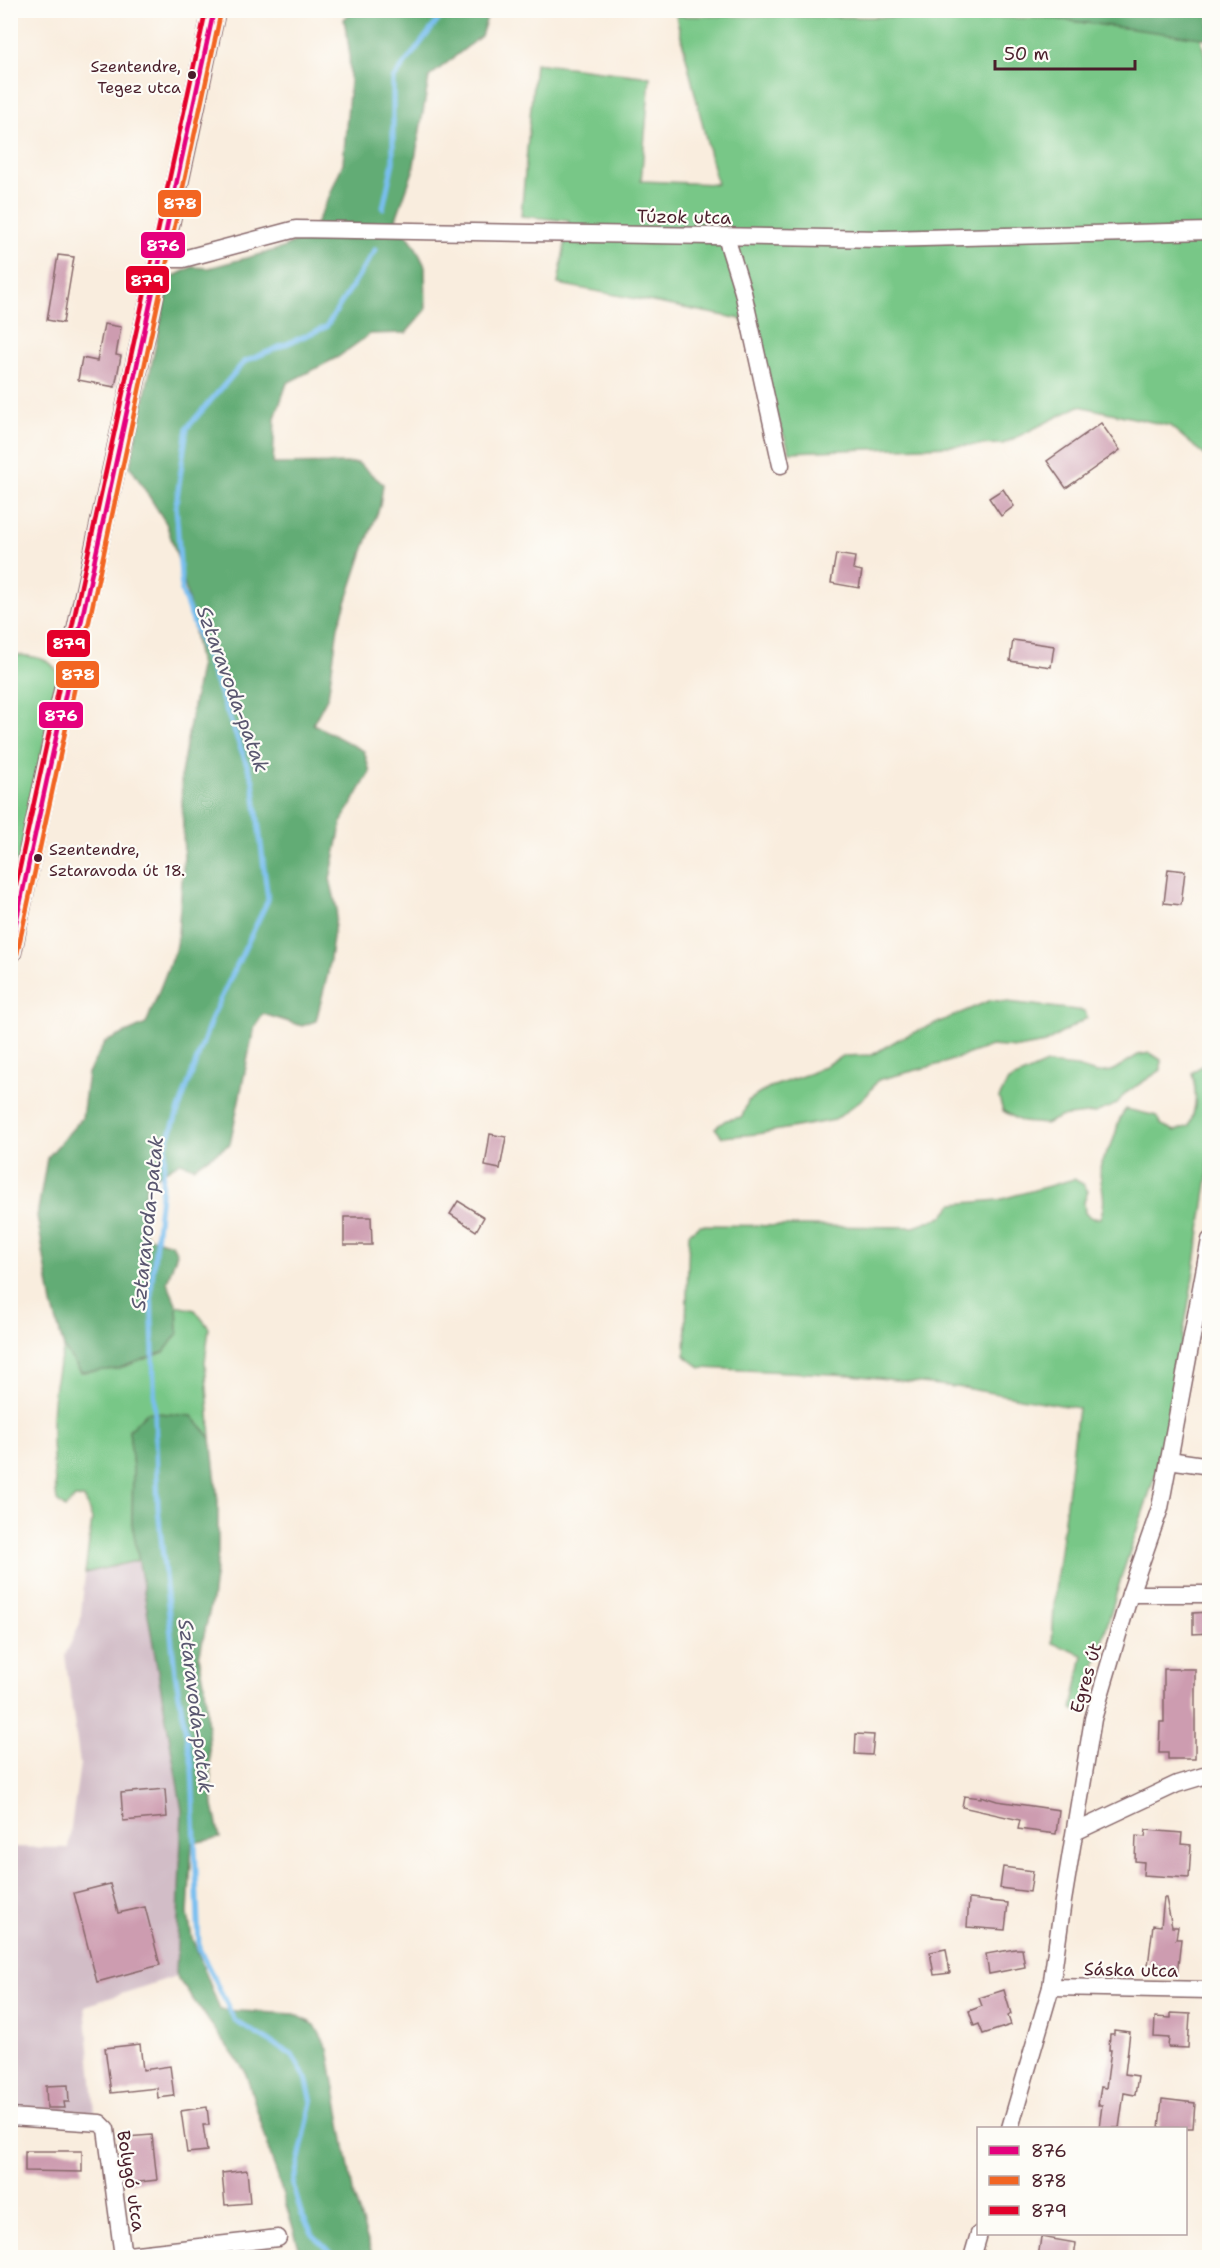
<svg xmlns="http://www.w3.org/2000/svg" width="1220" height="2268" viewBox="0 0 1220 2268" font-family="'Shantell Sans',sans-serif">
<rect width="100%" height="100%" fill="#fdfcf7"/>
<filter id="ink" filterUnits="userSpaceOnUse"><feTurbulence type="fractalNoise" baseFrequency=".0167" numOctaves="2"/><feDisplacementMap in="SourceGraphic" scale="12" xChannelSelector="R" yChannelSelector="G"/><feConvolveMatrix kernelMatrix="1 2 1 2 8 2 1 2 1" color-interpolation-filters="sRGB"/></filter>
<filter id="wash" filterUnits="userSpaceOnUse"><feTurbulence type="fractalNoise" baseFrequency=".008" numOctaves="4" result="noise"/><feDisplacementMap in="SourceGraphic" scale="24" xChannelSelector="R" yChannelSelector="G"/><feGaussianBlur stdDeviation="1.35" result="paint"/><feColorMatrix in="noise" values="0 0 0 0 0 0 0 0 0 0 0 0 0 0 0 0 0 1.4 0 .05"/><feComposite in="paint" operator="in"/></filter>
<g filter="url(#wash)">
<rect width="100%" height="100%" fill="#f9edde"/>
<polygon fill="#d2bdc7" points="140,1560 182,1810 176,1976 85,2006 95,2112 11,2110 11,1847 68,1848 80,1764 65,1655 80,1624 85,1573"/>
<g fill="#78c787" stroke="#617359" stroke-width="1.5">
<polygon points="676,16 1048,18 1201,37 1205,57 1204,217 1210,218 1209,459 1170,426 1079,406 1003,444 790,452 741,319 558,284 569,221 521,216 535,63 650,77 641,181 717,184"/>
<path d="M 11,654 C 29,657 51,655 59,675 L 11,895 Z"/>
<polygon points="991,1000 1085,1011 1087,1018 1045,1043 1018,1048 991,1046 944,1063 878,1080 867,1095 835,1120 757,1134 722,1137 715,1128 726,1120 742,1117 748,1101 768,1088 811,1073 843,1056 872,1055 899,1039"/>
<polygon points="1150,1053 1161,1060 1161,1070 1124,1094 1117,1104 1095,1113 1060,1117 1045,1124 1022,1122 1003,1111 999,1098 1008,1081 1046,1064 1077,1067 1096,1073 1112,1071 1138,1055"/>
<path d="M 1201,1066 L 1210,1073 L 1208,1178 L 1190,1296 L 1161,1458 L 1121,1578 L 1081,1713 L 1072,1709 L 1083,1655 L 1052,1643 L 1055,1591 L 1078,1408 L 964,1388 L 852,1375 L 701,1368 L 685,1356 L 689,1233 L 700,1225 L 914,1227 L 942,1217 L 953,1204 L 998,1200 L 1074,1179 L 1083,1184 L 1088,1191 L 1084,1202 L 1085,1213 L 1092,1218 L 1100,1218 C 1107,1202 1102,1190 1100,1173 C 1099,1161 1107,1153 1112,1143 C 1118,1131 1117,1118 1126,1109 L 1157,1116 L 1162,1125 L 1175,1131 L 1189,1126 C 1197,1107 1197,1093 1192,1073 Z"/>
<path d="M 177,1306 L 195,1310 L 209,1328 L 205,1362 L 211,1438 L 192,1416 L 129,1429 L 133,1468 L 132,1523 L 140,1560 L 85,1573 L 92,1519 L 84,1498 L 75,1498 L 65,1508 L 57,1501 C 51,1450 47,1397 64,1348 L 81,1372 L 178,1333 Z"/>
</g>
<g fill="#62ac74" stroke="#566650" stroke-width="1.5">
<polygon points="353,11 489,11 481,36 429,77 413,171 396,219 415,246 425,266 426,310 406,333 370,334 338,357 287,383 275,418 273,464 358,463 383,484 380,506 363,551 338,627 328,696 313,724 364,751 370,772 342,821 330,879 337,909 328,973 316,1021 302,1026 263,1014 254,1028 230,1144 194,1167 180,1162 147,1182 141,1226 148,1237 172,1244 177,1253 167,1282 177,1306 178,1333 164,1352 117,1369 81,1372 64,1348 52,1304 37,1216 47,1158 82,1118 88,1073 105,1042 146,1024 177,945 184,856 181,774 200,667 191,613 181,569 166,523 130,466 170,278 192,267 209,268 283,248 311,234 329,197 343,163 350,81 349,48 344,19"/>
<polygon points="1045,11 1209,11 1209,39 1048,18"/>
<polygon points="147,1412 192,1416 211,1438 218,1501 218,1553 212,1600 199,1657 205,1686 213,1806 220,1838 192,1843 188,1914 192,1938 220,2010 295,2014 315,2025 328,2049 354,2197 373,2257 302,2257 245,2071 176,1976 182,1810 132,1523 133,1468 129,1430"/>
</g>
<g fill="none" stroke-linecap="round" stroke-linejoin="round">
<g stroke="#79bff0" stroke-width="5">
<polyline points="383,208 393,162 393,79 446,10"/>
<polyline points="337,2258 313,2235 301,2213 293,2185 312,2102 306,2078 292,2055 235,2021 199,1948 192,1766 175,1673 158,1508 151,1290 166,1145 213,1015 268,900 253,781 182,592 176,505 187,428 244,362 326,327 375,250"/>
</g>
</g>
<g id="blocks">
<g fill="#cd9cb0">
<polygon points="58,255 74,257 63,323 47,320"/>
<polygon points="104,324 121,327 116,355 121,356 115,387 78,380 82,358 97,361"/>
<polygon points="1101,423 1120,450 1066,488 1047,461"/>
<polygon points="1003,489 1014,506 1001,516 989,498"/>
<polygon points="836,554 855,557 853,569 862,571 859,588 831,583"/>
<polygon points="1013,640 1054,646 1051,667 1010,661"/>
<polygon points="1168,869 1185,871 1181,905 1164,903"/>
<polygon points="490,1134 506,1137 500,1169 485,1166"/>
<polygon points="458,1201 484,1217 476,1231 450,1214"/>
<polygon points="344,1217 371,1217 372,1245 344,1245"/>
<polygon points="1209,1612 1209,1633 1193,1634 1193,1613"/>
<polygon points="1164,1669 1195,1669 1195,1759 1168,1759 1168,1753 1159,1753 1160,1722 1164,1722"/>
<polygon points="856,1734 874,1735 872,1755 855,1754"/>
<polygon points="165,1789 167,1817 123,1821 121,1793"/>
<polygon points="964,1796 981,1798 981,1796 997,1801 1059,1810 1056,1834 1018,1829 1020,1820 962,1807"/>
<polygon points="1146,1830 1182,1833 1181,1844 1191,1845 1189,1878 1143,1875 1144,1862 1135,1861 1136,1836 1145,1837"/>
<polygon points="1003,1867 1033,1871 1030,1892 1000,1888"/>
<polygon points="110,1884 118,1913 145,1907 160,1965 97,1982 74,1893"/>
<polygon points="1164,1898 1166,1898 1172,1927 1178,1927 1176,1939 1181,1939 1177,1975 1154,1972 1154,1966 1148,1966 1153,1925 1161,1926"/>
<polygon points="969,1899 1008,1903 1005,1930 967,1927"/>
<polygon points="946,1949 950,1973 934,1975 930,1952"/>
<polygon points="1015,1949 1022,1949 1025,1967 989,1974 986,1954"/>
<polygon points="1004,1990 1011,2014 1008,2016 1011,2025 983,2034 979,2024 974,2026 969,2011 982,2006 979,1998"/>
<polygon points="1171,2013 1190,2014 1188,2048 1168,2047 1169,2038 1154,2037 1155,2017 1171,2018"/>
<polygon points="1114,2030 1130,2032 1125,2074 1138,2076 1135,2095 1124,2093 1119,2128 1099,2128 1102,2105 1098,2105 1101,2087 1106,2088 1111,2050 1109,2050 1110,2034 1114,2034"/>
<polygon points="140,2044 143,2070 170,2066 174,2096 158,2098 157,2088 111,2093 105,2048"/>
<polygon points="68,2085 69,2102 64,2102 65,2108 47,2108 46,2086"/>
<polygon points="1162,2099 1195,2103 1193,2128 1159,2128"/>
<polygon points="207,2107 209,2125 203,2125 207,2151 187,2153 181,2111"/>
<polygon points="152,2135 157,2180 131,2183 126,2137"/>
<polygon points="25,2151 82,2151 82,2172 25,2171"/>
<polygon points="247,2170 250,2203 225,2205 222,2173"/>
<polygon points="1041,2237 1076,2243 1074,2258 1038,2258"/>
</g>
</g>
</g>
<g filter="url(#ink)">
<use href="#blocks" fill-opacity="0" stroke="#87676a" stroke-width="1.5"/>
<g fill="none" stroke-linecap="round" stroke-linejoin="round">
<g stroke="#87676a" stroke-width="19">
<g id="street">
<polyline points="726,237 743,292 781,465"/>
<polyline points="162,259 183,259 296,229 883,239 1210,231"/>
<polyline points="1169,1460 1210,1466"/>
<polyline points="1130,1594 1210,1594"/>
<polyline points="1075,1832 1177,1784 1210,1774"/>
<polyline points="1051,1987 1210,1990"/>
<polyline points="10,2117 100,2123 106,2129 122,2249 128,2255 278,2238"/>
<polyline points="1010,2128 1051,1987 1063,1901 1093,1719 1130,1594 1160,1508 1210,1240"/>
<polyline points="972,2258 979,2234"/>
</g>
</g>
<g stroke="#87676a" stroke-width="25">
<path id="secondary" d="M 10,952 C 74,637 148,325 214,10"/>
</g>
<use href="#street" stroke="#fff" stroke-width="16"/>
<use href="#secondary" stroke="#fce6c4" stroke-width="22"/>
<g stroke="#fdfcf7" stroke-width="9">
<polyline id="bus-1" points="10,950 214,10"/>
</g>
<g stroke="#fdfcf7" stroke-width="9">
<polyline id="bus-2" points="17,954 221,12"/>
</g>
<g stroke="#fdfcf7" stroke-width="9">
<polyline id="bus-3" points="10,913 206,10"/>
</g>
<use href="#bus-1" stroke="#e5007d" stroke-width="4.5"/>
<use href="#bus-2" stroke="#f26522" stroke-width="4.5"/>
<use href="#bus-3" stroke="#e4002b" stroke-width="4.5"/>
</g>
</g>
<g fill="#4a1f2b" stroke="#fdfcf7" stroke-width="2">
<circle cx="192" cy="75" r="5"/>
<circle cx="38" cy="858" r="5"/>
</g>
<g text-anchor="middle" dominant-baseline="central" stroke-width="4.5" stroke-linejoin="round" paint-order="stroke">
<g font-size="16" fill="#4a1f2b" stroke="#fdfcf7" text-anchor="end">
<text x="181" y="66">Szentendre,<tspan x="181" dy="21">Tegez utca</tspan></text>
<text x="49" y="849" text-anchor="start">Szentendre,<tspan x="49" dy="21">Sztaravoda út 18.</tspan></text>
</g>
<g font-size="18" fill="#4a1f2b" stroke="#fdfcf7">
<text transform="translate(684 217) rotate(1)">Túzok utca</text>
<text transform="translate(1086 1678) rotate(-74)">Egres út</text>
<text transform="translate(1131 1970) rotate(1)">Sáska utca</text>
<text transform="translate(131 2181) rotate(81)">Bolygó utca</text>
</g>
<g font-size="20" font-style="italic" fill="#5a5770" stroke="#fdfcf7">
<text transform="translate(233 689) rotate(70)">Sztaravoda-patak</text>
<text transform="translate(147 1223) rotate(-84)">Sztaravoda-patak</text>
<text transform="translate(196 1706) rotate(83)">Sztaravoda-patak</text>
</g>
</g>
<g stroke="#fdfcf7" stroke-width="2">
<rect x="157" y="189" width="45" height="29" rx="6" fill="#f26522"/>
<rect x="140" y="231" width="46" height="28" rx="6" fill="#e5007d"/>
<rect x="125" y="265" width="45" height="29" rx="6" fill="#e4002b"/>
<rect x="46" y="629" width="45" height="29" rx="6" fill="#e4002b"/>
<rect x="55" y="660" width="45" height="29" rx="6" fill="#f26522"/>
<rect x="38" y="701" width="46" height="28" rx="6" fill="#e5007d"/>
</g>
<g font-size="16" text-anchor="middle" font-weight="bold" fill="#fff">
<text x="180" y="209">878</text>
<text x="163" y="251">876</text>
<text x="147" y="286">879</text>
<text x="69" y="649">879</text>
<text x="78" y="680">878</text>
<text x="61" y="721">876</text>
</g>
<rect width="1220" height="2268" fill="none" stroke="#fdfcf7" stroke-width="36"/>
<rect x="977" y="2127" width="210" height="108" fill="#fdfcf7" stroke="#b5a4a5" stroke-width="1.5"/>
<rect x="989" y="2146" width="30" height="9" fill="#e5007d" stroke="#b5a4a5" stroke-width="1.5"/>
<text x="1031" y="2157" font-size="18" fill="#4a1f2b">876</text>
<rect x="989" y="2176" width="30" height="9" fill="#f26522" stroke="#b5a4a5" stroke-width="1.5"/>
<text x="1031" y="2187" font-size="18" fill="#4a1f2b">878</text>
<rect x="989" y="2206" width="30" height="9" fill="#e4002b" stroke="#b5a4a5" stroke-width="1.5"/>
<text x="1031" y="2217" font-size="18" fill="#4a1f2b">879</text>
<path d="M995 60v9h140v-9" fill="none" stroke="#4a1f2b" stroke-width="3"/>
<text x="1004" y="60" font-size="18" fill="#4a1f2b" stroke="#fdfcf7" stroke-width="4.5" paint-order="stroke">50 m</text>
</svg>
